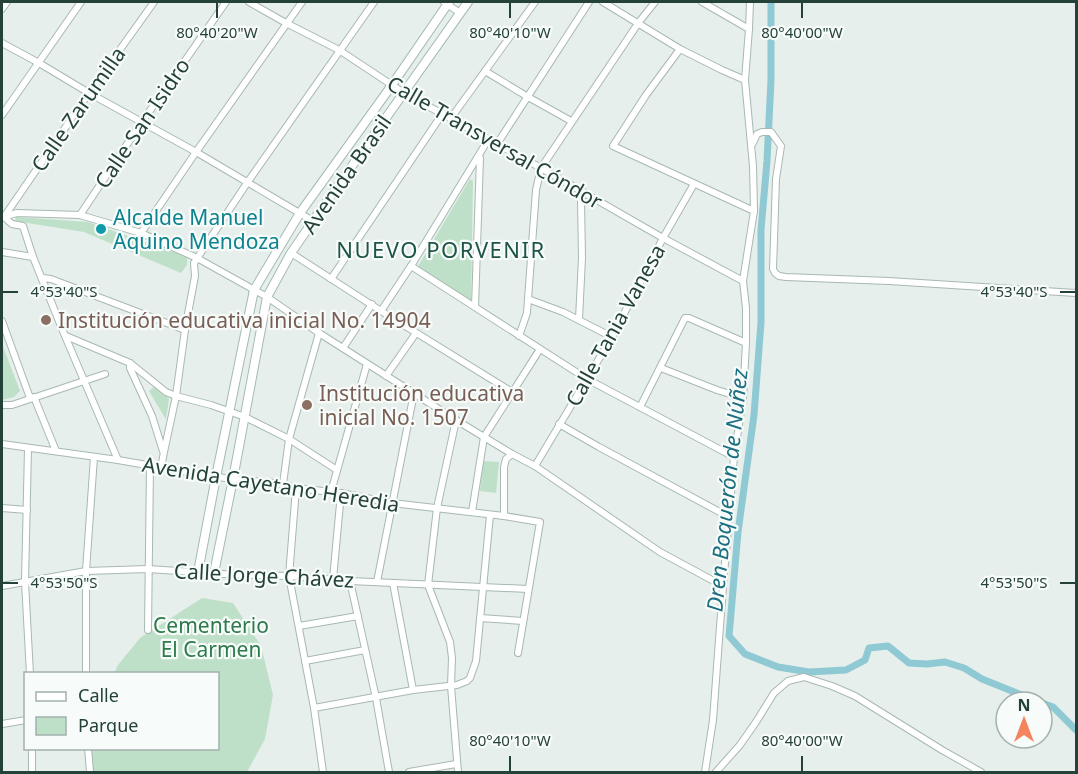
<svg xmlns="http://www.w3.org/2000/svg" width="1078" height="774" viewBox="0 0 1078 774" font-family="'Noto Sans',sans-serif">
<rect width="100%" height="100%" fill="#e6efeb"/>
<g fill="#bfe0c8">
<polygon points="470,179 473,181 471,302 417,268"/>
<polygon points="16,217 88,222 185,256 187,258 187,265 181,273 84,232 15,221"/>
<polygon points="2,344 20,391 14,397 2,400"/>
<polygon points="155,386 169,399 166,419 165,418 149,391"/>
<polygon points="483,461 499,462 496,493 480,491"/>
<polygon points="202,598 233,603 261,646 273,695 265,739 247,772 92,772 90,749 218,748 218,674 114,673 118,665 140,638"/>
</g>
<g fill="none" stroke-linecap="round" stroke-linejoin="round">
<g stroke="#8ec9d4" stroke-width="7">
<polyline points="771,2 771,80 767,161 761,230 761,322 754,415 738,532 729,636 745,654 778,667 809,672 846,670 865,660 869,648 888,646 909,663 927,664 945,662 964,668 982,679 1039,702"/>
<polyline points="1042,703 1053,707 1076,730"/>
</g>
<g stroke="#a8b8b2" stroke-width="8">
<g id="street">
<polyline points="249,2 286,23 339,50 404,93 541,168 663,238 743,281"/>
<polyline points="444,2 460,13"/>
<polyline points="603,2 680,49 722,70 745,80"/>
<polyline points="702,2 749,29"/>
<polyline points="2,9 7,2"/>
<polyline points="2,43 39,63 89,93 196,152 313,221"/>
<polyline points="680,49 646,95 613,146 754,211"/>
<polyline points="485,71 528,97 571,121"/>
<polyline points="2,115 81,2"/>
<polyline points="451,118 535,2"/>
<polyline points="753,143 757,134 762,132 771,132 781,146 776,179 773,269 775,273 779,276 786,277 889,281 1076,293"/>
<polyline points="497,144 589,2"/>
<polyline points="80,215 142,122 226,2"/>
<polyline points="2,217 17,213 80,215 141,233 197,258 267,297 319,333 456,420 512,454 535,466 660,552 723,586"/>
<polyline points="141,233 196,152 302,2"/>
<polyline points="2,252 33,257"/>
<polyline points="291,253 381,311 512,392"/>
<polyline points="411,266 587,379 734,457"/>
<polyline points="43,278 51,279 185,330"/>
<polyline points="331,279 443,113"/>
<polyline points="528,299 563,312 612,337"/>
<polyline points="475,307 480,158"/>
<polyline points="381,311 411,266 488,140"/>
<polyline points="579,319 582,258 581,201 584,192"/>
<polyline points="2,321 30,398"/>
<polyline points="66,336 130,363 166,392 176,396 211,405 245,417 289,439 337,470"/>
<polyline points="519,336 527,313 536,190 541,168 639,22 655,2"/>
<polyline points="343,348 372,304"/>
<polyline points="130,363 130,368 152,416 163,451"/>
<polyline points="661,368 717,390 743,398"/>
<polyline points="386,376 416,333"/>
<polyline points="34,397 56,451"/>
<polyline points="2,405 12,405 105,374"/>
<polyline points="640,407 685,318 689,318 746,343"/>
<polyline points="456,420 437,508 428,585 450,642 452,658 451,686 458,772"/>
<polyline points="559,424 599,447 729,517"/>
<polyline points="2,444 118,460 216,477 283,484 296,488 341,493 392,503 504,516 540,522 518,653"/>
<polyline points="28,449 25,582 30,674"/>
<polyline points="118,460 65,336 33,257 23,226 12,224 4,217 89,93 154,2"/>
<polyline points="535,466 612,337 663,238 694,184"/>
<polyline points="161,468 164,452 176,396 185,330 195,276 194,263 247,183 374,2"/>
<polyline points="283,484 289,439 319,333"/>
<polyline points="296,488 289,576 314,708 323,772"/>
<polyline points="331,492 367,364"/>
<polyline points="2,508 27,510"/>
<polyline points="472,512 484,437 540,349"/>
<polyline points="504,516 504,467 506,459 512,454"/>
<polyline points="333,579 341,493"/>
<polyline points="350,581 376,698 389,772"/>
<polyline points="377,582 414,393"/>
<polyline points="393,583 413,690"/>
<polyline points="2,586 86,571 148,569 223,574 289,576 350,581 528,589"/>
<polyline points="480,618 523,621"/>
<polyline points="299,626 358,616"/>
<polyline points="148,630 150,466"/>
<polyline points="305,661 365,650"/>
<polyline points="86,674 86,571 94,457"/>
<polyline points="314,708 413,690 457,685 467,681 470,678 476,661 490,515"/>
<polyline points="2,724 26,720"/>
<polyline points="32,748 32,772"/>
<polyline points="88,748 90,772"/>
<polyline points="409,772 456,764"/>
<polyline points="705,772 713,720 723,586 734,457 743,398 746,343 746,308 743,281 754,211 753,166 745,80 749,29 750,2"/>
<polyline points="716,772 740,745 756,722 774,693 788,681 804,677 832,686 855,696 942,750 981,772"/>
</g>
</g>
<g stroke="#a4bbb3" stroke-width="10">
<g id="secondary">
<polyline points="198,572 216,477 254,290 300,213 392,85 449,2"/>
<polyline points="214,573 233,479 267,297 291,253 313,221 468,2"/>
</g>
</g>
<use href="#street" stroke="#fff" stroke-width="6"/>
<use href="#secondary" stroke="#fff" stroke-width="8"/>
</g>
<path fill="none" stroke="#24423a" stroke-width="2" d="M 217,3 L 217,18M 510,3 L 510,18M 802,3 L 802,18M 3,292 L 18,292M 1060,292 L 1075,292M 3,583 L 18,583M 1060,583 L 1075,583M 510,756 L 510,771M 802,756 L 802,771"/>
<circle fill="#0f9aa8" stroke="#f7fbf9" stroke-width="2" cx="101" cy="229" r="6"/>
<g fill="#8d6e63" stroke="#f7fbf9" stroke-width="2">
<circle cx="46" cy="320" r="6"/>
<circle cx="307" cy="405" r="6"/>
</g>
<g text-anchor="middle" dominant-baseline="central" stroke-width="4.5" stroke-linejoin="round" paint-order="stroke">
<g font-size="21" fill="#24423a" stroke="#f7fbf9">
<text transform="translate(78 109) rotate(-55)">Calle Zarumilla</text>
<text transform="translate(142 123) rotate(-56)">Calle San Isidro</text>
<text transform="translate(495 142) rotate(30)">Calle Transversal Cóndor</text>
<text transform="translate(346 174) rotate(-55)">Avenida Brasil</text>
<text transform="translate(615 325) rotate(-61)">Calle Tania Vanesa</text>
<text transform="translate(271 484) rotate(9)">Avenida Cayetano Heredia</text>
<text transform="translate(264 575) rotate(3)">Calle Jorge Chávez</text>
</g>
<g font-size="21" fill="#0d838f" stroke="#f7fbf9" text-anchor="start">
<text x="113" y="217">Alcalde Manuel<tspan x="113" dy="24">Aquino Mendoza</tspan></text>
</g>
<g font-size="21" fill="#785e54" stroke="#f7fbf9" text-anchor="start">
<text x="58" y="320">Institución educativa inicial No. 14904</text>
<text x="319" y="393">Institución educativa<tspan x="319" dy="24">inicial No. 1507</tspan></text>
</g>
<g font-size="21" fill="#2d7a4b" stroke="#f7fbf9">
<text x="211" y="625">Cementerio<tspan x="211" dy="24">El Carmen</tspan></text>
</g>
<g font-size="22" letter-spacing="1.5" fill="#1f5548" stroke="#f7fbf9">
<text x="441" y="249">NUEVO PORVENIR</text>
</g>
<g font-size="22" font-style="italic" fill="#1c6f80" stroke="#f7fbf9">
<text transform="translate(726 490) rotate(-84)">Dren Boquerón de Núñez</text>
</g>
</g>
<g font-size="15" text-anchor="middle" fill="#24423a" stroke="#f7fbf9" stroke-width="4.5" stroke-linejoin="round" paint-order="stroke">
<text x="217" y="38">80°40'20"W</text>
<text x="510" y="38">80°40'10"W</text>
<text x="802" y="38">80°40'00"W</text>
<text x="64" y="297">4°53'40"S</text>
<text x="1014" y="297">4°53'40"S</text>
<text x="64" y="588">4°53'50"S</text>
<text x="1014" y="588">4°53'50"S</text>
<text x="510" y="746">80°40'10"W</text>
<text x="802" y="746">80°40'00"W</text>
</g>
<rect width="1078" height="774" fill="none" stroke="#24423a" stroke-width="6"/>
<rect x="24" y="672" width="195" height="78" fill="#f7fbf9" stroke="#a3b1ad" stroke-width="1.5"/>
<rect x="36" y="692" width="30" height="9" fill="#ffffff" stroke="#a3b1ad" stroke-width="1.5"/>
<text x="78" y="702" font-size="18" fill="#24423a">Calle</text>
<rect x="36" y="717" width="30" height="18" fill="#bfe0c8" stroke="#a3b1ad" stroke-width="1.5"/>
<text x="78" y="732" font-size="18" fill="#24423a">Parque</text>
<g transform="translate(1024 720)"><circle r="28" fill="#f7fbf9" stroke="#a3b1ad" stroke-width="1.5"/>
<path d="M0-4.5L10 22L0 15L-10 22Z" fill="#f4845f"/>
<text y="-9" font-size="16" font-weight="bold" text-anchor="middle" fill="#24423a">N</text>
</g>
</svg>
